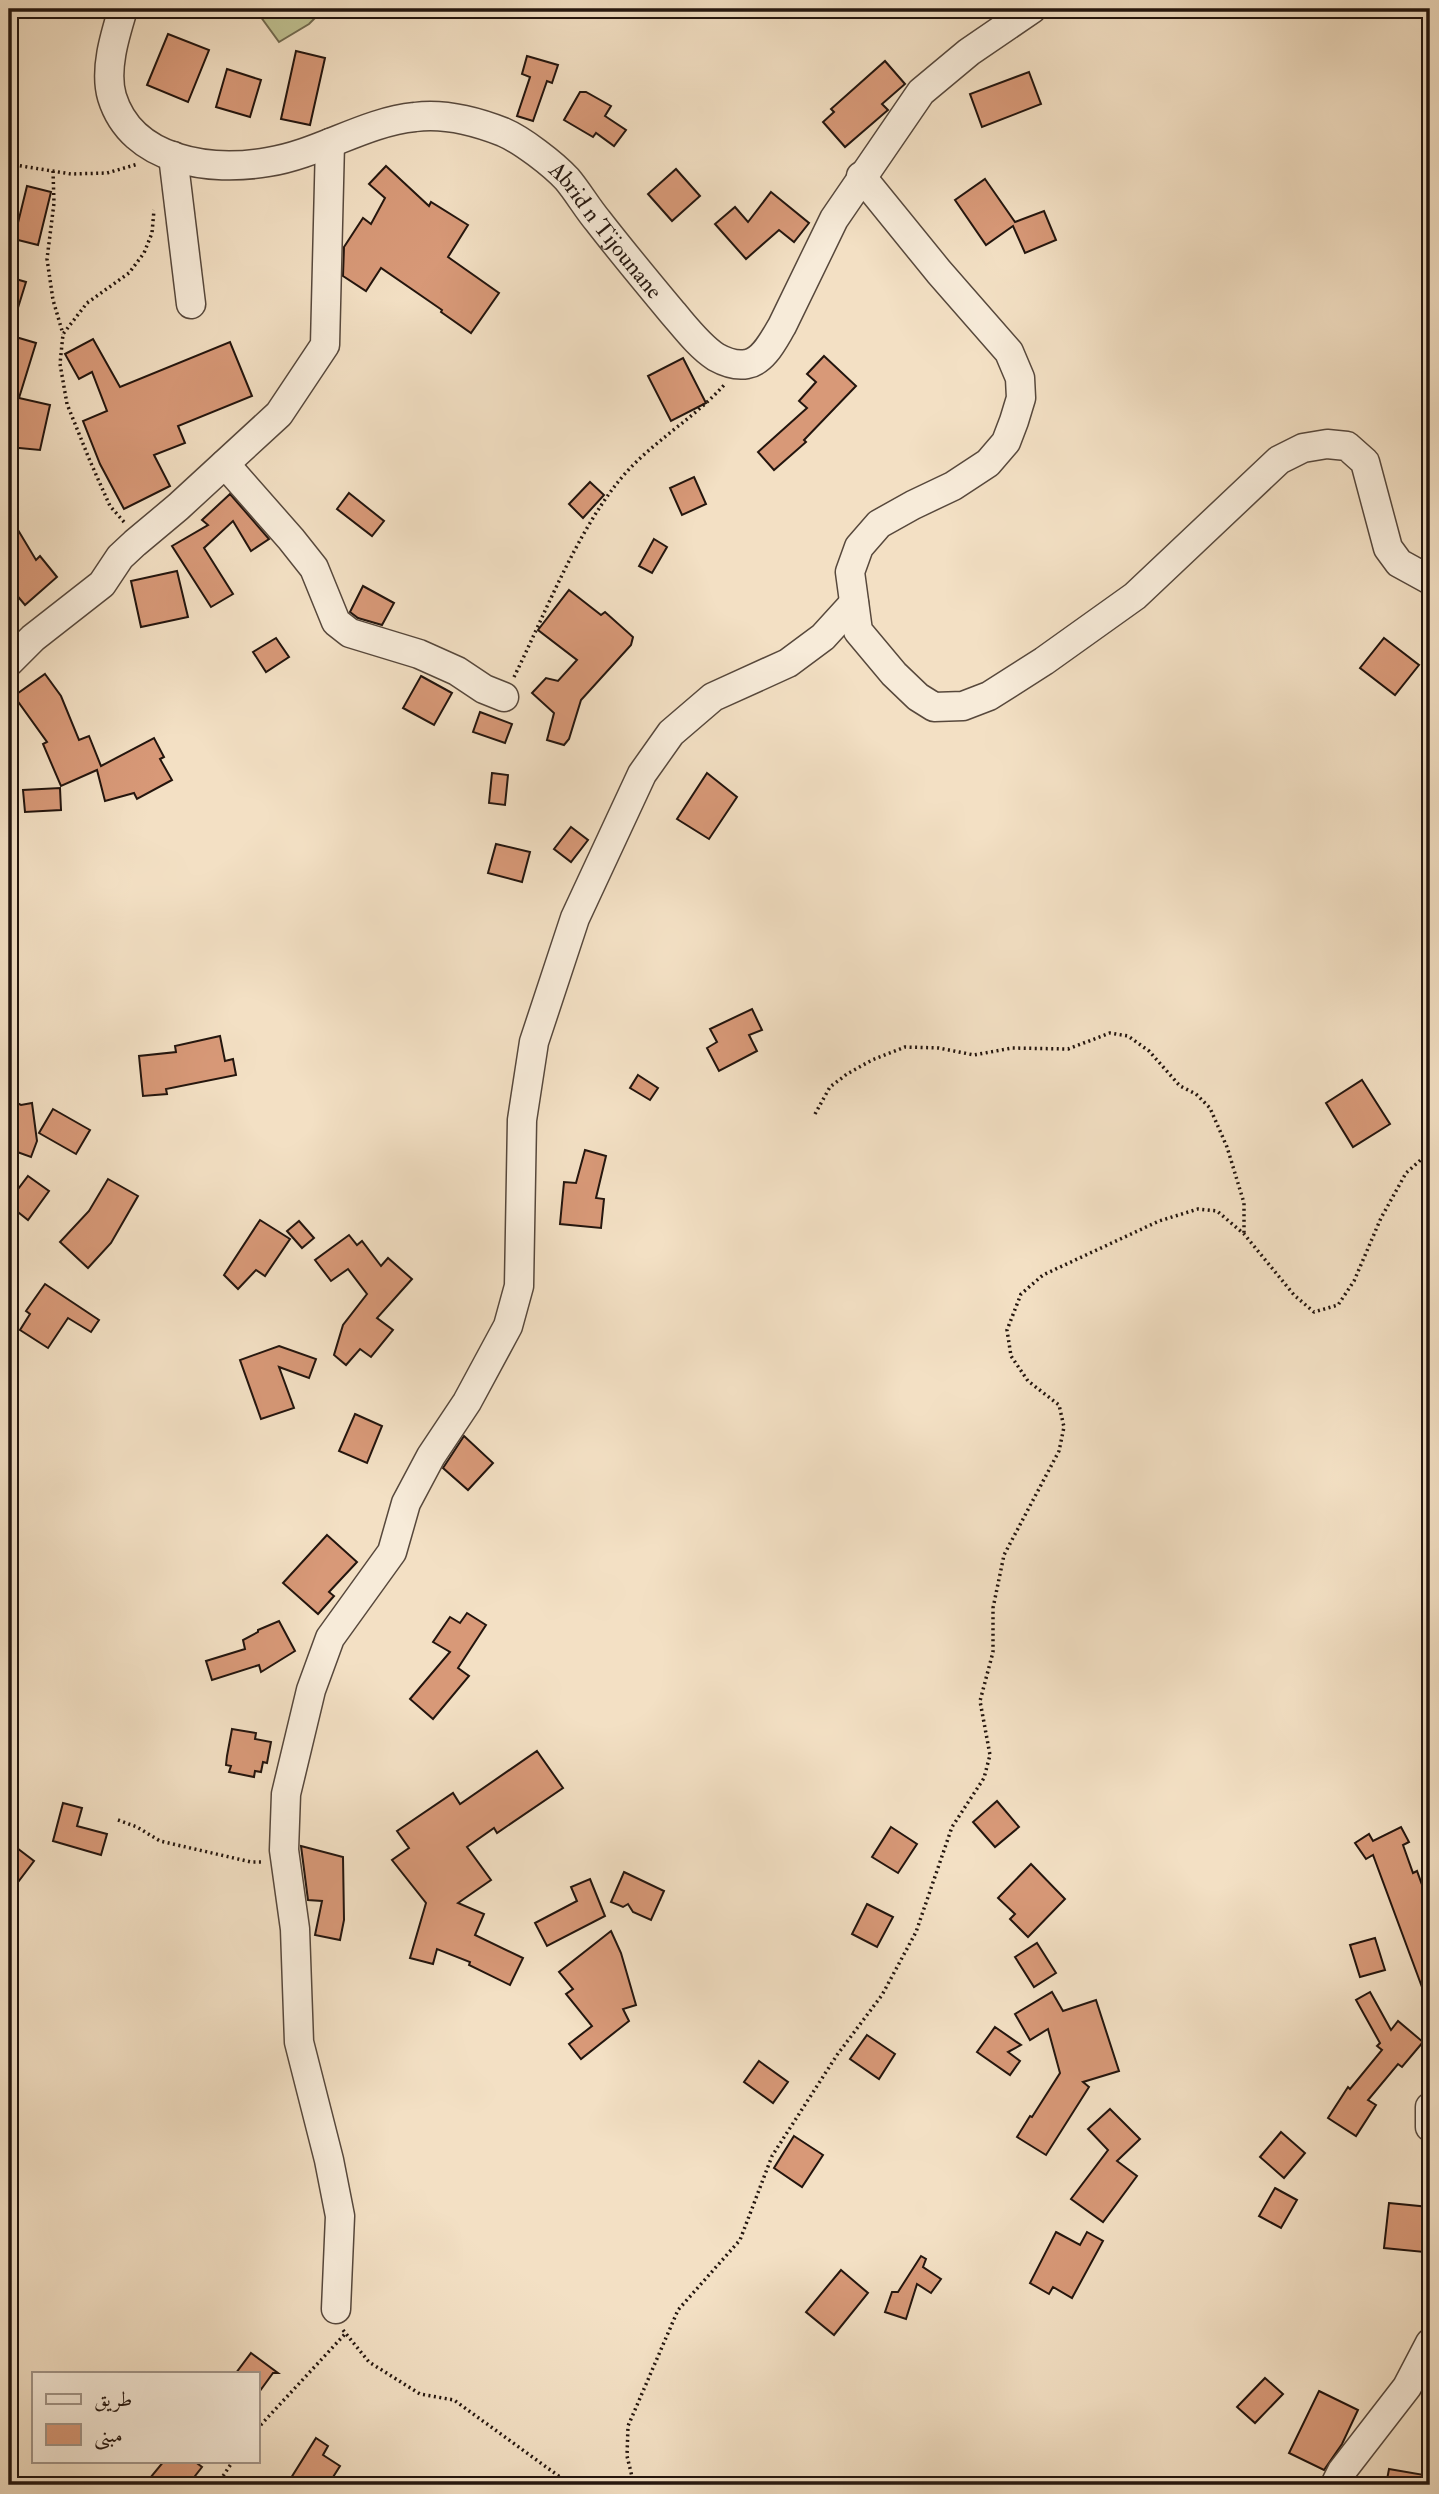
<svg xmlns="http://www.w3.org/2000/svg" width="1439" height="2494" viewBox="0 0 1439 2494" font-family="'IM FELL Double Pica',Amiri,serif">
<rect width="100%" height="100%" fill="#f3e0c4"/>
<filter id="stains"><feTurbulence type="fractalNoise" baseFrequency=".00286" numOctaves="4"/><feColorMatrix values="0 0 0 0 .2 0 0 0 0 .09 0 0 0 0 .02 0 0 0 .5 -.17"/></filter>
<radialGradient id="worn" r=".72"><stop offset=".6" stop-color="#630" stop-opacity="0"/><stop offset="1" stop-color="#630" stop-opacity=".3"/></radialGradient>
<polygon fill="#bfc191" stroke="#716b50" stroke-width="2" points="255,9 324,9 309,24 279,42"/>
<g fill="#d89978" stroke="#23150e" stroke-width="2">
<polygon points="168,34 209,50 188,102 147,85"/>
<polygon points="296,51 325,58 310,125 281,119"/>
<polygon points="527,56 558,65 552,83 547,81 533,121 517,116 530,77 522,74"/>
<polygon points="885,61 905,84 882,104 888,110 845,147 823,122 834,112 831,109"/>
<polygon points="227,69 261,80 250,117 216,107"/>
<polygon points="1029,72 1041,104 982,127 970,94"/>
<polygon points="580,92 586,92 611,106 605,116 626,130 614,146 596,133 593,137 564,120"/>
<polygon points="386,166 429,206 431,202 468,225 448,257 499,293 471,333 441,312 442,310 381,268 366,291 343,276 344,247 363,218 371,224 385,198 369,184"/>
<polygon points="676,169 700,196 672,221 648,194"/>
<polygon points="985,179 1015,222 1044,211 1056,240 1025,253 1013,226 986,245 955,200"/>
<polygon points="27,186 51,192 38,245 14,239"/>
<polygon points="771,192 809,223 794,242 779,230 746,259 715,224 735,207 748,222"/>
<polygon points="9,277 26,282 12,327 9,327"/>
<polygon points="9,335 36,343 19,398 50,405 40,450 9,447"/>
<polygon points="93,339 120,387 230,342 252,396 178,426 185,443 154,455 170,486 124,509 100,464 83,421 107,411 92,372 79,379 65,354"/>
<polygon points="824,356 856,386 804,440 806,442 774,470 758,452 807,408 799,401 816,382 807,374"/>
<polygon points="683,358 706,403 671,421 648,376"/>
<polygon points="694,477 706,504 682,515 670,488"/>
<polygon points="590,482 604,495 583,518 569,504"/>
<polygon points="349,493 384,521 372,536 337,509"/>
<polygon points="230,494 269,539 251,551 233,521 204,548 233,594 211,607 172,546 208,525 202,520"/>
<polygon points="9,515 36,560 40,556 57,577 25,605 9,586"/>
<polygon points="654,539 667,547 652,573 639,566"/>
<polygon points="177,571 188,617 141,627 131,581"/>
<polygon points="363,586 394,603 382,625 358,618 350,612"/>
<polygon points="569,590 601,615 605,612 633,637 631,645 581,700 569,739 564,745 547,740 554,713 532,693 546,678 558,681 577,660 538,630"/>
<polygon points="276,638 289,657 266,672 253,652"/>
<polygon points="1384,638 1419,665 1395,695 1360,668"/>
<polygon points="45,674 61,696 79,740 89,736 101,766 154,738 164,757 160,759 172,780 137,799 134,793 105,801 97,770 61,786 43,744 47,742 14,696"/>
<polygon points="421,676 452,693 434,725 403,708"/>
<polygon points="480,712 512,724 505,743 473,732"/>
<polygon points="492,773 508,775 505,805 489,803"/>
<polygon points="707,773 737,797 709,839 677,819"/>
<polygon points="60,788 61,810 25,812 23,790"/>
<polygon points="571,827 588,840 571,862 554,849"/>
<polygon points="496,844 530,852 522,882 488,873"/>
<polygon points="752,1009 762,1030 749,1035 757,1051 719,1071 707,1048 717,1042 710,1029"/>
<polygon points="220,1036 225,1061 233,1059 236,1075 166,1089 167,1094 143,1096 139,1056 176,1052 175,1046"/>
<polygon points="638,1075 658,1088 650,1100 630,1088"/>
<polygon points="1362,1080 1390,1124 1353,1147 1326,1103"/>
<polygon points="9,1099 21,1105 32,1103 37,1141 31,1157 9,1149"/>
<polygon points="53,1109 90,1130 76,1154 39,1133"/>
<polygon points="585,1150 606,1156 596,1198 604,1199 601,1228 560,1224 564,1182 576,1183"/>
<polygon points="28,1176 49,1191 28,1220 9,1205 9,1201"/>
<polygon points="108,1179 138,1196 111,1243 88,1268 60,1242 89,1211"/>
<polygon points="260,1220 290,1239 265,1276 256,1270 238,1289 224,1275"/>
<polygon points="299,1221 314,1238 302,1248 287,1231"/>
<polygon points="349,1235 357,1245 362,1241 381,1266 388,1258 412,1279 377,1318 393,1330 371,1357 360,1349 346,1365 334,1355 343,1325 367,1294 348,1269 331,1281 315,1260"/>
<polygon points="45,1284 99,1320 91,1332 68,1318 48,1348 20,1330 30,1314 26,1311"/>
<polygon points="279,1346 316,1359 309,1378 279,1367 294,1408 261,1419 240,1360"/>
<polygon points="355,1414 382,1426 367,1463 339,1451"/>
<polygon points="464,1436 493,1463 468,1490 443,1468"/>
<polygon points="327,1535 357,1562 329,1592 334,1596 318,1614 283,1583"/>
<polygon points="467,1613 486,1625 458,1668 469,1676 433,1719 410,1699 450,1652 433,1642 450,1617 460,1623"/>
<polygon points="279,1621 295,1651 261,1672 259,1665 212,1680 206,1661 245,1649 243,1640 258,1632 258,1630"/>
<polygon points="232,1729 256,1733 255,1739 271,1742 267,1763 263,1762 261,1772 255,1771 254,1777 229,1772 231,1766 226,1765 227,1756"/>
<polygon points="537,1751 563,1788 497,1833 494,1828 467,1847 491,1880 458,1903 484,1914 475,1935 523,1958 510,1985 469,1965 470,1962 437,1949 433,1964 410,1958 426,1903 392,1860 409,1848 397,1831 453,1793 460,1804"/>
<polygon points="997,1801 1019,1827 995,1847 973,1822"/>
<polygon points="63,1803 82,1808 77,1826 107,1834 101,1855 53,1841"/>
<polygon points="891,1827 917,1844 898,1873 872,1857"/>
<polygon points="1401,1827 1409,1842 1403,1845 1413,1873 1417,1871 1430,1907 1429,2006 1373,1855 1366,1859 1355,1843 1369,1834 1373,1841"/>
<polygon points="301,1846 343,1857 344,1920 340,1940 315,1935 322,1901 308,1900"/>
<polygon points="17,1848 34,1861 9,1894 9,1859"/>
<polygon points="1031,1864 1065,1899 1028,1937 1010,1919 1015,1914 998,1898"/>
<polygon points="624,1872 664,1891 651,1920 633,1912 628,1904 623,1907 611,1902"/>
<polygon points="590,1879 605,1916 547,1946 535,1923 577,1901 571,1887"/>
<polygon points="867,1904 893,1917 877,1947 852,1934"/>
<polygon points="611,1931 621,1953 636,2005 623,2009 629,2021 581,2059 569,2044 592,2026 566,1994 573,1989 559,1972"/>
<polygon points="1375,1938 1385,1970 1360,1977 1350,1945"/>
<polygon points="1037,1943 1056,1973 1034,1987 1015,1957"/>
<polygon points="1052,1992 1063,2011 1096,2000 1119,2071 1083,2082 1089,2087 1046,2155 1017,2137 1030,2116 1032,2117 1060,2073 1048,2029 1030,2040 1015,2014"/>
<polygon points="1370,1992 1391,2030 1398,2021 1423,2042 1402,2067 1398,2064 1368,2100 1376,2105 1356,2136 1328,2118 1348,2087 1350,2089 1382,2050 1377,2046 1380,2043 1356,2000"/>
<polygon points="995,2027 1021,2045 1008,2052 1020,2061 1010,2075 977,2052"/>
<polygon points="867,2035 895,2054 879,2079 850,2059"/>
<polygon points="759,2061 788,2082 773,2103 744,2082"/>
<polygon points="1110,2109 1140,2139 1117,2161 1137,2176 1103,2222 1071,2199 1108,2150 1088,2129"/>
<polygon points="1281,2132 1305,2153 1284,2178 1260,2157"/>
<polygon points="794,2136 823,2155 802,2187 774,2168"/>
<polygon points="1275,2188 1297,2200 1281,2228 1259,2216"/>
<polygon points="1389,2203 1429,2207 1424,2252 1384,2248"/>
<polygon points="1056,2232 1080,2245 1087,2232 1103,2241 1072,2298 1053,2287 1049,2294 1030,2283"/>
<polygon points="921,2256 926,2259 923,2267 941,2279 931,2293 917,2284 906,2319 885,2312 892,2292 898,2292"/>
<polygon points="841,2270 868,2293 834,2335 806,2312"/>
<polygon points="251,2353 278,2373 273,2373 257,2395 257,2373 236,2373"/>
<polygon points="1265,2378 1283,2394 1255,2423 1237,2407"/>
<polygon points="1319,2391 1358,2410 1342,2444 1324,2470 1289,2453"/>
<polygon points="316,2438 328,2446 323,2455 340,2466 328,2485 302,2485 291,2478"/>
<polygon points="164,2461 194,2461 202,2467 188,2485 160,2485 150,2478"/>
<polygon points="1389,2469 1430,2476 1430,2485 1386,2485"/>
</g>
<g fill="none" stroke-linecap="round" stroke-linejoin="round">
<g stroke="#57483c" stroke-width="31">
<g id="minor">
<path id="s1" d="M 123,9 C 115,35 104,70 112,97 C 132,162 211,172 268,162 C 319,154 364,122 415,117 C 445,113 475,121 503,132 C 522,140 553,164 567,179 C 578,192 587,208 598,221 C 622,252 647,282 672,312 C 685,327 699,346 716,357 C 725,362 737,366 747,364 C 764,361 774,339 782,326 L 834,219 L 921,92 L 969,52 L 1032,9"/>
<polyline points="173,156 191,304"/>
<polyline points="861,176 939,272 1009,352 1020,378 1021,398 1014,421 1006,442 988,463 953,486 913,505 879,524 859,547 850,572 858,631 894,674 918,697 934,707 963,706 989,696 1044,661 1135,596 1279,460 1303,448 1327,444 1347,446 1365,462 1388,548 1399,563 1430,580"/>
<polyline points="225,464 291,539 314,568 336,622 350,633 419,654 457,671 484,689 504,697"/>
<polyline points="9,662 33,638 102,584 120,557 135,543 178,507 279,414 325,345 330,143"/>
<polyline points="1430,2107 1430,2127"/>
<polyline points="336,2309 340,2216 329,2160 299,2042 295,1929 284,1850 286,1794 311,1690 330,1638 392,1552 406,1503 431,1456 467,1402 508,1326 519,1286 522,1120 534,1042 575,918 642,774 671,733 713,697 788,663 823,637 854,603"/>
<polyline points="1335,2485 1342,2471 1407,2387 1430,2343"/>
</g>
</g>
<g stroke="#23150e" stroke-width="3.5" stroke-dasharray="2 3.5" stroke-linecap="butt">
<polyline points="9,164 71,174 107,173 138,164"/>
<polyline points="53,171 54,203 47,259 53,300 63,334"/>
<polyline points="124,522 110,506 90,461 67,404 60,364 63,334 87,303 129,273 144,253 152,233 154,210"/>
<path d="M 514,677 C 545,614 575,536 618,482 C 649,443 693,420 725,384"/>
<polyline points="815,1114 830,1087 847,1074 872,1060 905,1047 939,1048 974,1055 1012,1048 1068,1049 1110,1033 1128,1036 1149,1051 1180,1086 1196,1094 1210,1108 1227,1147 1244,1203 1244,1234"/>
<polyline points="118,1820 137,1827 160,1841 251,1862 263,1862"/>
<polyline points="343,2330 369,2362 420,2394 454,2400 571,2485"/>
<polyline points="257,2429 345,2334"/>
<polyline points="217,2485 233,2461"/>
<polyline points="634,2485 627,2456 628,2426 678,2310 740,2240 772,2156 837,2055 882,1995 916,1932 952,1827 984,1778 990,1755 980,1701 993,1652 993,1608 1004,1555 1059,1451 1064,1427 1059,1405 1028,1381 1011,1356 1007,1330 1021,1294 1043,1275 1159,1221 1198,1209 1217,1211 1244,1234 1294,1295 1314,1312 1338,1305 1354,1281 1381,1218 1406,1173 1424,1157 1430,1158"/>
</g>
<use href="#minor" stroke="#f7ebd9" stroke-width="28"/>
</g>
<g text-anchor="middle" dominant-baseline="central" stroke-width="5" stroke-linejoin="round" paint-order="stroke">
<g font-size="23" fill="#23150e" stroke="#f7ebd9">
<text stroke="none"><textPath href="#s1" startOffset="663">Abrid n Tijounane</textPath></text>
</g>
</g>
<rect width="1439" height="2494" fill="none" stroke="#f3e0c4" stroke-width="35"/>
<rect x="10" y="10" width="1418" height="2473" fill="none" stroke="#23150e" stroke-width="3.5"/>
<rect x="18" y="18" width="1404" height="2459" fill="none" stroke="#23150e" stroke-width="2"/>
<rect x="32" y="2372" width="228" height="91" fill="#f7ebd9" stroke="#a29588" stroke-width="2"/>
<rect x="46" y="2394" width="35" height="10" fill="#f7ebd9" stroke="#a29588" stroke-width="2"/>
<text x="94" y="2406" font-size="21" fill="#23150e">طريق</text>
<rect x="46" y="2424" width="35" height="21" fill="#d89978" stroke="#a29588" stroke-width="2"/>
<text x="94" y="2442" font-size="21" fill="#23150e">مبنى</text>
<rect width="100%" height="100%" filter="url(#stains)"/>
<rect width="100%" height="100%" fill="url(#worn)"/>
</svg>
